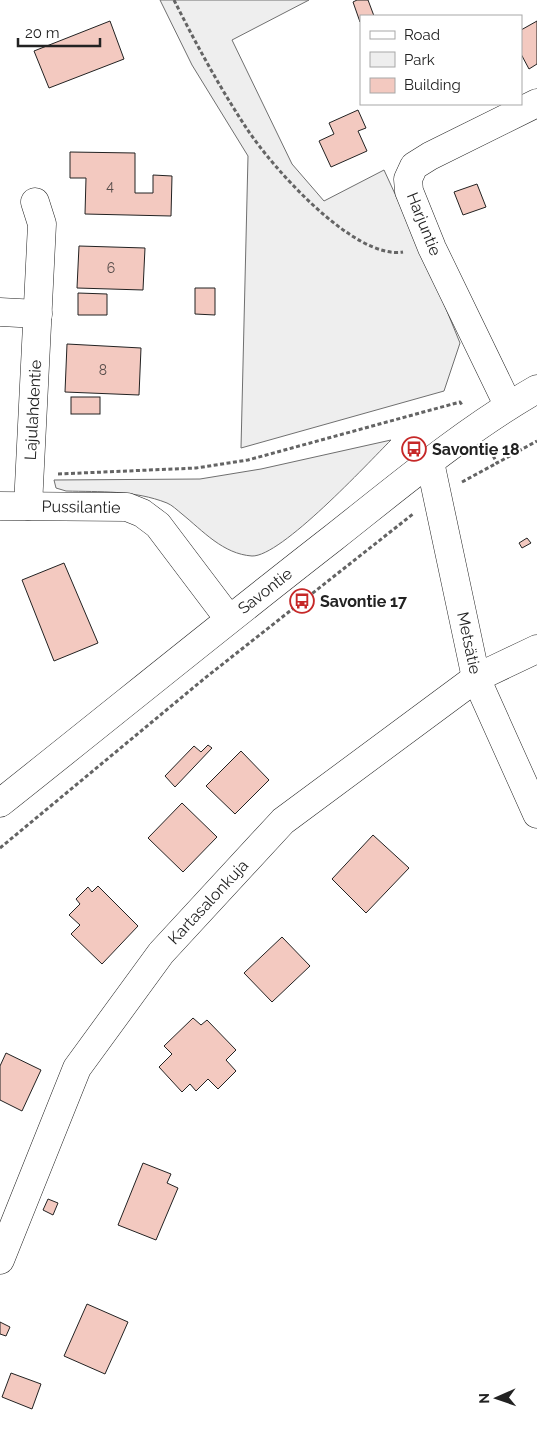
<svg xmlns="http://www.w3.org/2000/svg" width="537" height="1438" viewBox="0 0 537 1438" font-family="Raleway,sans-serif">
<rect width="100%" height="100%" fill="#fff"/>
<g fill="#eee" stroke="#6f6f6f">
<polygon points="160,0 309,0 232,40 292,164 324,201 384,170 431,272 460,343 444,391 241,448 248,156 192,65"/>
<path d="M 391,440 C 368,463 281,557 252,556 C 223,554 203,531 182,514 C 177,510 172,505 167,503 C 134,490 100,492 66,491 L 56,488 L 54,480 L 200,479 L 261,469 Z"/>
</g>
<g fill="#f3c9c0" stroke="#222">
<polygon points="357,0 368,0 374,16 361,16 360,22 353,2"/>
<polygon points="110,21 124,59 49,88 34,51"/>
<polygon points="537,21 537,64 529,69 521,54 521,30"/>
<polygon points="358,110 366,128 358,131 367,151 331,167 319,141 334,134 329,123"/>
<polygon points="70,152 135,153 135,193 153,193 153,175 172,176 171,216 85,214 86,178 70,178"/>
<polygon points="477,184 486,207 463,215 454,192"/>
<polygon points="79,246 145,248 143,290 77,288"/>
<polygon points="195,288 215,288 215,315 195,314"/>
<polygon points="78,293 107,294 107,315 78,315"/>
<polygon points="67,344 141,348 139,395 65,392"/>
<rect x="71" y="397" width="29" height="17"/>
<polygon points="527,538 531,543 522,548 519,543"/>
<polygon points="64,563 98,643 54,661 22,580"/>
<polygon points="208,745 212,748 175,787 165,776 194,746 201,752"/>
<polygon points="241,751 269,780 235,814 206,786"/>
<polygon points="182,803 217,837 183,872 148,838"/>
<polygon points="373,835 409,868 366,913 332,879"/>
<polygon points="98,886 138,926 102,964 71,934 80,925 69,915 80,904 76,899 88,887 92,892"/>
<polygon points="282,937 310,966 272,1002 244,973"/>
<polygon points="193,1018 201,1025 207,1020 236,1050 226,1060 236,1071 218,1089 208,1079 196,1091 190,1084 182,1092 159,1067 172,1054 164,1046"/>
<polygon points="6,1053 41,1070 22,1111 0,1100 0,1066"/>
<polygon points="143,1163 171,1174 167,1183 178,1188 156,1240 118,1225"/>
<polygon points="48,1199 58,1203 53,1215 43,1210"/>
<polygon points="87,1304 128,1322 105,1374 64,1356"/>
<polygon points="0,1322 10,1327 6,1336 0,1334"/>
<polygon points="11,1373 41,1384 32,1409 2,1397"/>
</g>
<g fill="none" stroke-linecap="round" stroke-linejoin="round">
<g stroke="#222" stroke-width="29">
<g id="minor">
<polyline points="0,312 38,314"/>
<polyline points="508,405 432,248 409,191 408,179 414,166 430,156 537,103"/>
<polyline points="430,462 476,678 537,814"/>
<polyline points="0,506 127,507 142,513 158,525 229,619"/>
<polyline points="28,506 42,224 35,202"/>
<path d="M 0,803 C 111,715 221,625 333,538 C 399,486 464,431 537,389"/>
<polyline points="0,1260 77,1068 161,953 283,821 476,678 537,649"/>
</g>
</g>
<g stroke="#646464" stroke-width="3" stroke-dasharray="4 2.5" stroke-linecap="butt">
<path d="M 174,0 C 196,44 220,88 247,129 C 272,167 354,260 403,252"/>
<polyline points="490,450 497,463 537,441"/>
<polyline points="58,474 196,468 248,460 460,402 462,405"/>
<polyline points="462,482 497,463"/>
<polyline points="0,848 205,678 413,514"/>
</g>
<use href="#minor" stroke="#fff" stroke-width="28"/>
</g>
<defs>
<g id="bus-ring" transform="scale(1.25)"><circle r="9.5" fill="#fff" stroke="#c62828" stroke-width="1.5"/><path d="M-5-6H5V4H4V6H2V4H-2V6H-4V4H-5ZM-3.5-4V0h7V-4ZM-3.5 1.2v1.5H-2V1.2ZM2 1.2v1.5H3.5V1.2Z" fill="#c62828"/></g>
</defs>
<g fill-rule="evenodd">
<use href="#bus-ring" x="414" y="449"/>
<use href="#bus-ring" x="302" y="601"/>
</g>
<g text-anchor="middle" dominant-baseline="central" stroke-width="4" stroke-linejoin="round" paint-order="stroke">
<g font-size="14" fill="#564c4a">
<text x="110" y="186">4</text>
<text x="111" y="268">6</text>
<text x="103" y="370">8</text>
</g>
<g font-size="16" fill="#222" stroke="#fff">
<text transform="translate(424 224) rotate(68)">Harjuntie</text>
<text transform="translate(33 410) rotate(-87)">Lajulahdentie</text>
<text transform="translate(81 507) rotate(1)">Pussilantie</text>
<text transform="translate(265 591) rotate(-38)">Savontie</text>
<text transform="translate(469 643) rotate(78)">Metsätie</text>
<text transform="translate(208 902) rotate(-47)">Kartasalonkuja</text>
</g>
<g font-size="16" font-weight="bold" fill="#222" stroke="#fff" text-anchor="start">
<text x="432" y="449">Savontie 18</text>
<text x="320" y="601">Savontie 17</text>
</g>
</g>
<rect x="360" y="15" width="162" height="90" fill="#ffffff" stroke="#a7a7a7"/>
<rect x="370" y="31" width="25" height="8" fill="#ffffff" stroke="#a7a7a7"/>
<text x="404" y="40" font-size="15" fill="#222222">Road</text>
<rect x="370" y="52" width="25" height="15" fill="#eeeeee" stroke="#a7a7a7"/>
<text x="404" y="65" font-size="15" fill="#222222">Park</text>
<rect x="370" y="78" width="25" height="15" fill="#f3c9c0" stroke="#a7a7a7"/>
<text x="404" y="90" font-size="15" fill="#222222">Building</text>
<g transform="translate(497 1398) rotate(268)" stroke="#ffffff" stroke-width="4" paint-order="stroke">
<path d="M0-4L9 19L0 12L-9 19Z" fill="#222222"/>
<text y="-8" font-size="14" font-weight="bold" text-anchor="middle" fill="#222222">N</text>
</g>
<path d="M18 38v8h82v-8" fill="none" stroke="#222222" stroke-width="2.5"/>
<text x="25" y="38" font-size="15" fill="#222222" stroke="#ffffff" stroke-width="4" paint-order="stroke">20 m</text>
</svg>
